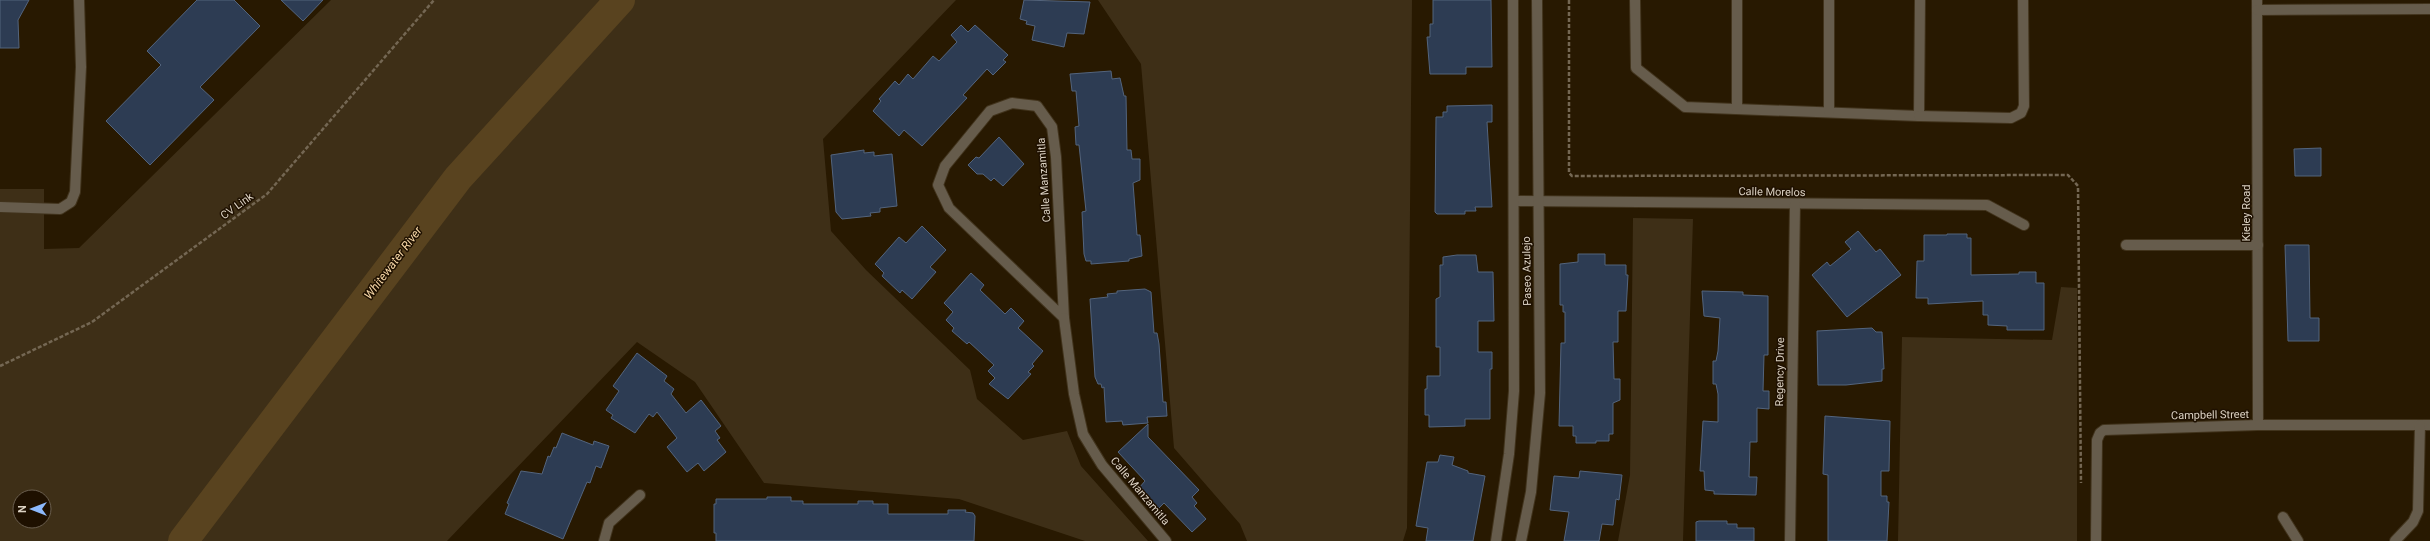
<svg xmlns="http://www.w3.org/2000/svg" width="2430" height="541" viewBox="0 0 2430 541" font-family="Roboto,sans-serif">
<rect width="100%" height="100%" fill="#281901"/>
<g fill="#3e2f17" fill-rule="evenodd">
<path d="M 331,0 L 956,0 L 823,139 L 831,231 L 866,270 L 970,370 L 977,399 L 1023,440 L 1067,431 L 1081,466 L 1148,541 L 1085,541 L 959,499 L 764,483 L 695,382 L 637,342 L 447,541 L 0,541 L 0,189 L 44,189 L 44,249 L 79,248 ZM 20,497 L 44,497 L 44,521 L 20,521 Z"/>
<polygon points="1098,0 1412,0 1407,528 1403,541 1247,541 1240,524 1174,448 1141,64"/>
<polygon points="1633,218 1693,219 1683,541 1618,541 1630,475"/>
<polygon points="2061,287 2077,288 2077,541 1898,541 1902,337 2052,340"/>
</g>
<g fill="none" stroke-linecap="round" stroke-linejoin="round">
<polyline stroke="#59431f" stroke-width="30" points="183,541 458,178 620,0"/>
</g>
<g fill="#2d3c53" stroke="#53647d">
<polygon points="0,0 29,0 18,20 19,48 0,48"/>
<polygon points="197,0 234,0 260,26 200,87 214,100 150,165 106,121 161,65 147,51"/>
<polygon points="281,0 323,0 303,21"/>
<polygon points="1024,0 1090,2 1084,34 1067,33 1064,47 1032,40 1035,26 1026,24 1027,21 1020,19"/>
<polygon points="1433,0 1491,0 1492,67 1466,67 1466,74 1430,74 1427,37 1430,37 1430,24 1433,24"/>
<polygon points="961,25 968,32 975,25 1008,55 1003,60 1006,62 993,75 987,69 963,95 967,98 922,146 904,130 899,136 873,111 881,101 879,99 895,81 899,85 908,74 913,79 933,56 939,61 957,42 951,35"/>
<polygon points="1111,71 1112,79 1120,78 1124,96 1126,96 1127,150 1131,150 1132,159 1140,159 1140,180 1133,183 1137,235 1140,235 1142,256 1129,259 1129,261 1091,264 1091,261 1086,261 1084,254 1082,212 1086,211 1079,145 1076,145 1075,127 1079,126 1076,91 1072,91 1070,74"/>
<polygon points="1492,105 1492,122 1487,122 1492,207 1475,207 1476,211 1465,211 1465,214 1437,214 1435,212 1436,117 1443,117 1443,112 1447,112 1447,106"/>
<polygon points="999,137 1024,164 1003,186 994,178 991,181 983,174 977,174 968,165 976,157 979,158"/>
<polygon points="2321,148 2321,176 2295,176 2294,149"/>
<polygon points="864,150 864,153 874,152 874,156 892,154 897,206 880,208 880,212 870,213 871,216 842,219 836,212 831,155"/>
<polygon points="922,226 946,250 930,267 936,272 912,299 902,290 900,293 882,276 884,273 875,264 899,237 906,243"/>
<polygon points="1858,231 1876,252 1880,249 1901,275 1847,317 1812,275 1827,262 1830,266 1851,249 1845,242"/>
<polygon points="1947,234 1967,234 1967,238 1971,238 1971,275 2019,274 2019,272 2036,272 2036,283 2044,283 2044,330 2007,330 2007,326 1988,325 1988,315 1983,315 1983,301 1928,304 1928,298 1916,298 1917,261 1924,261 1924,235 1947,235"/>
<polygon points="2285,245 2309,245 2310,318 2319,318 2319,341 2288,341"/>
<polygon points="1578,254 1605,254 1605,265 1626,265 1626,275 1628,275 1626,311 1618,311 1618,342 1613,342 1614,379 1620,379 1620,400 1613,403 1613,434 1609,434 1609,441 1596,441 1596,443 1576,443 1576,436 1573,436 1573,426 1559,426 1561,343 1565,343 1565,312 1563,312 1563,305 1560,305 1560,264 1578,262"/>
<polygon points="1457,255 1476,255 1478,272 1493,272 1494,321 1478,321 1478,352 1492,352 1492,369 1490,369 1490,419 1465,419 1465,426 1429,427 1429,415 1425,415 1425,389 1427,389 1427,376 1440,376 1440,347 1436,347 1436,299 1440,297 1440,265 1443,265 1443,257"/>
<polygon points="971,273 984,285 980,290 1005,314 1011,308 1024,321 1018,328 1043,351 1032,364 1034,366 1028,372 1031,374 1008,399 989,384 995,378 988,371 994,365 969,342 967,344 952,331 954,328 946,320 953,312 944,303"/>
<polygon points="1145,289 1151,292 1154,333 1157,333 1159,344 1163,402 1166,402 1167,416 1147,417 1148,423 1123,425 1122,421 1106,422 1104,387 1102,388 1101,384 1098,384 1095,377 1090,299 1108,297 1107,294 1117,293 1117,291"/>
<polygon points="1702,291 1743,292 1743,295 1768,296 1768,355 1764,355 1763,391 1769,391 1769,409 1757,408 1757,442 1750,442 1749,477 1757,477 1756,495 1714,494 1714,491 1705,490 1704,471 1700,471 1703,421 1718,422 1718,394 1716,384 1713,384 1713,361 1716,361 1718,351 1720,318 1704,316"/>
<polygon points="1872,328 1876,332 1882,332 1884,369 1882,369 1882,381 1846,385 1818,385 1817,331"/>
<polygon points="637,353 667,376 664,381 674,389 671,394 686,413 701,400 721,426 715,431 720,438 717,440 726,452 704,471 698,463 687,472 667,447 677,438 657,412 653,417 649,414 635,433 611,418 613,415 606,410 619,391 613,386"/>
<polygon points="1825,416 1890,421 1889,471 1881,471 1881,496 1887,496 1887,502 1889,502 1887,541 1828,541 1828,475 1823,474"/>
<polygon points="1148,424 1148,437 1199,490 1192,497 1197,503 1194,506 1206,519 1192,532 1164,503 1158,509 1139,488 1145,481 1118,452"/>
<polygon points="562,433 593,445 594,441 609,446 601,468 596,466 590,483 587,482 563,539 505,514 509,504 507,503 521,471 542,474 548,456 550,457 554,447 556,448"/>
<polygon points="1440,455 1454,457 1452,465 1468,471 1468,473 1485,476 1473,541 1426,541 1428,528 1416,526 1427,462 1438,462"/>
<polygon points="1580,471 1622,475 1619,500 1616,499 1613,525 1602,524 1599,541 1564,541 1569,512 1550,510 1554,476 1579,478"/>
<polygon points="767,497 791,497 791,501 803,501 803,504 858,504 858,501 873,501 873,504 888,504 888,514 948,514 948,510 966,510 965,512 973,513 975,516 974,541 716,541 716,533 714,533 714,504 716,504 716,499 767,499"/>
<polygon points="1699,521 1727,521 1727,524 1737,524 1737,528 1754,528 1754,541 1696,541 1696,522"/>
</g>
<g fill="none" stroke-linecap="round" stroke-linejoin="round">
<g stroke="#41331c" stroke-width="12">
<g id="minor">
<polyline points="1635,0 1636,68 1685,107 1919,116 1920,0"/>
<polyline points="1737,0 1737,109"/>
<polyline points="2257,0 2258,425"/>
<polyline points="2257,10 2430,9"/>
<polygon points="1012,103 1037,106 1052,127 1056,157 1064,318 949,208 938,185 945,166 990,111"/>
<polyline points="1829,112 1829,0"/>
<polyline points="1919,116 2011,118 2021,113 2024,106 2023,0"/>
<polyline points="1515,201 1987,205 2024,225"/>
<polyline points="0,207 60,209 71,202 75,192 81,67 79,0"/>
<polyline points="2126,245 2258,245"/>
<polyline points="1064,318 1074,394 1083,434 1102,465 1166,541"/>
<polyline points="2283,517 2298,541"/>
<polyline points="604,541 609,523 640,495"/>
<polyline points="1496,541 1509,454 1514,391 1513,0"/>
<polyline points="1521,541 1531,492 1540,393 1537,0"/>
<polyline points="1790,541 1795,204"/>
<polyline points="2096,541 2097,440 2100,433 2104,430 2258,425 2430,425"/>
<polyline points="2395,541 2413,522 2418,511 2420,425"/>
</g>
</g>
<g stroke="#746753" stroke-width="2.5" stroke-dasharray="4 2" stroke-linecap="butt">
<polyline points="1569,0 1569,173 1572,176 2068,175 2078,186 2081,483"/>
<polyline points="0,366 92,322 267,194 434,0"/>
</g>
<use href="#minor" stroke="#665c4c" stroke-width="10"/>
</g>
<g text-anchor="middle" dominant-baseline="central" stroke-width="3" stroke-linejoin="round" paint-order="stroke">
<g font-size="11" fill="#dcd2c3" stroke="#1e1000">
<text transform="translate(1044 180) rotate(-94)">Calle Manzamitla</text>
<text transform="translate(1772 192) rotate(1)">Calle Morelos</text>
<text transform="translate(237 206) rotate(-36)">CV Link</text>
<text transform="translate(2246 213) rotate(-90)">Kieley Road</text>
<text transform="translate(1527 271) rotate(-91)">Paseo Azulejo</text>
<text transform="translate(1780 372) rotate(-89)">Regency Drive</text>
<text transform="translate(2210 415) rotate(-1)">Campbell Street</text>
<text transform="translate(1140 491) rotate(50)">Calle Manzamitla</text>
</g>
<g font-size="12" font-style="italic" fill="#f9d9a8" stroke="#1e1000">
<text transform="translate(393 263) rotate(-53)">Whitewater River</text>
</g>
</g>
<g transform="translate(32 509) rotate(270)"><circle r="19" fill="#1e1000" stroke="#6a5e4e"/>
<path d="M0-3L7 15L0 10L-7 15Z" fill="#8db9fc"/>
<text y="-6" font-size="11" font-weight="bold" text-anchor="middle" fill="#dcd2c3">N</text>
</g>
</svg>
